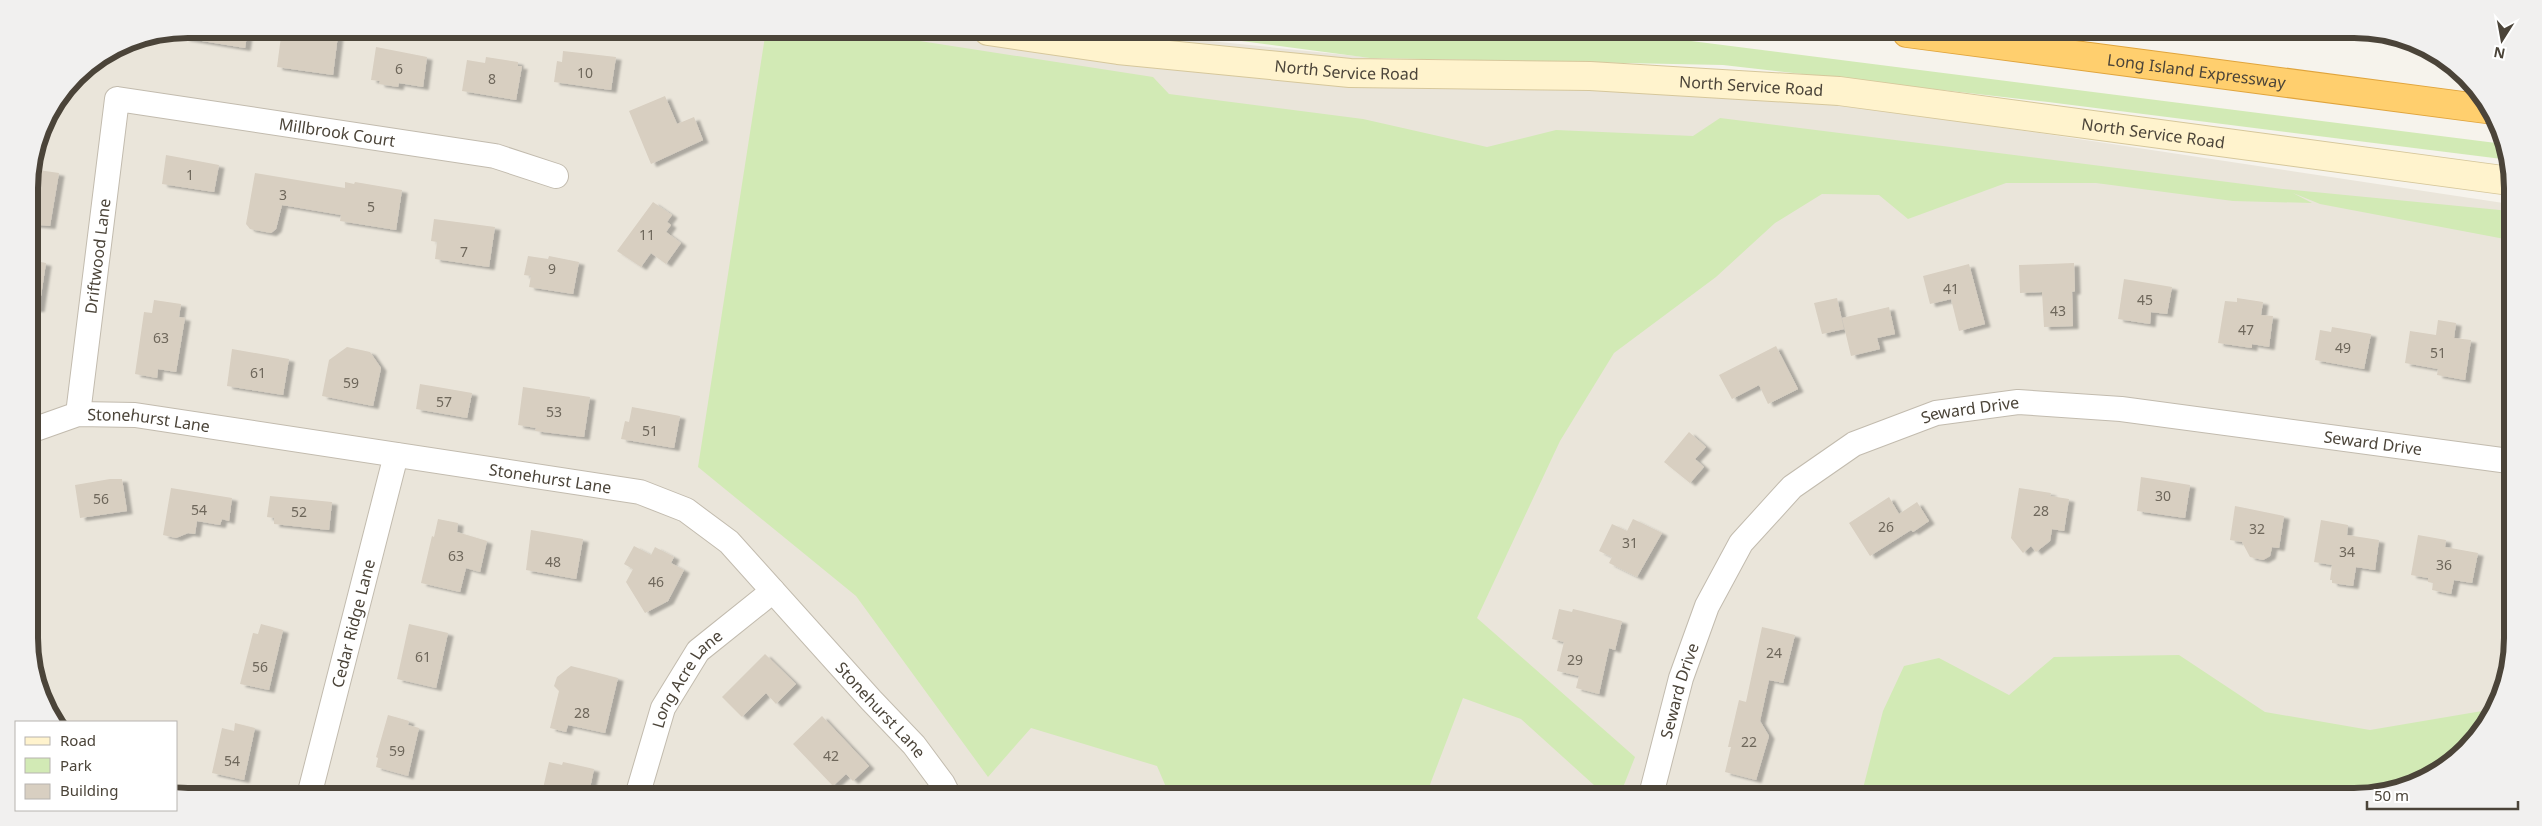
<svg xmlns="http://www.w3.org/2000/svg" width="2542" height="826" viewBox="0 0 2542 826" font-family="'Noto Sans',sans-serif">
<defs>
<filter id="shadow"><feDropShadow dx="5.5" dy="3" stdDeviation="1" flood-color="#0004"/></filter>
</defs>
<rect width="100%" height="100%" fill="#f6f3ec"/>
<polygon fill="#eae5da" points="188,29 1112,31 1885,110 2510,204 2508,680 2487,726 2451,764 2406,789 2364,797 176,792 176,722 58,722 32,669 29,178 41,127 76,75 127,41"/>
<g fill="#d2eab5">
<polygon points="766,30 849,30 1153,77 1169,94 1363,119 1487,147 1556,130 1693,136 1720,118 2283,189 2510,211 2510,240 2320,204 2293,193 2312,203 2233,201 2096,183 2006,183 1908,219 1879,195 1822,194 1775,223 1716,277 1614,353 1560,441 1477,618 1635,757 1620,795 1605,795 1521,719 1463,698 1426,795 1169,794 1157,766 1031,728 988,777 856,596 698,467"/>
<polygon points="1165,31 1620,32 2504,144 2510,160 2048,102 1723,65 1370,58"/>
<path d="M 2179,655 L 2265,712 L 2370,730 L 2494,709 C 2478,746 2443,774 2406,788 C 2394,793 2378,794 2364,797 L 1861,796 L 1883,711 L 1904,666 L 1939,658 L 2009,695 L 2054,657 Z"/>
</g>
<g fill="#d8cfc1" filter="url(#shadow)">
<polygon points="184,29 248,29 245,48 184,38"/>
<polygon points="282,29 338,35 333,75 277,67"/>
<polygon points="376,47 427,57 423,87 399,83 398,87 379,84 380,81 371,80"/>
<polygon points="563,51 616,57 611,90 554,82 557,61 562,62"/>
<polygon points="486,57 518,62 518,66 522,66 516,100 462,91 467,60 485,63"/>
<polygon points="665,96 677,124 694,117 703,140 651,164 629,111"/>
<polygon points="166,155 219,165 214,192 162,184"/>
<polygon points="31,169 59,173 50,226 29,224"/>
<polygon points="255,173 345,188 345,182 354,184 355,182 402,190 396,230 340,221 341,215 282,205 276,229 271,233 250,229 246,224"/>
<polygon points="653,202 672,215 667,222 671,225 666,232 681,243 666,264 651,253 641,267 617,251"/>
<polygon points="434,219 495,227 489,267 435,259 437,242 431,241"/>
<polygon points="528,256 548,259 549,256 579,262 573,294 529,287 531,276 524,275"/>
<polygon points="30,260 46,263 39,309 30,309"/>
<polygon points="2074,263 2075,291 2072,292 2073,326 2044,327 2042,292 2020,293 2019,265"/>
<polygon points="1969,264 1985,324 1959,331 1951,299 1930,304 1923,276"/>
<polygon points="2124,279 2172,287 2167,314 2151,312 2150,324 2118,319"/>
<polygon points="1837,298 1844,329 1822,334 1814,303"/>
<polygon points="2237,298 2263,302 2261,315 2273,316 2269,347 2252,344 2252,348 2218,343 2225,301 2237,302"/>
<polygon points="154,300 181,304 179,317 185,318 176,372 158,369 157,378 135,374 144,312 152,313"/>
<polygon points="1889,307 1895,334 1877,338 1880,349 1851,356 1842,318"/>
<polygon points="2438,320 2456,323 2454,338 2471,340 2465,380 2437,375 2438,369 2405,363 2410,331 2436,335"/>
<polygon points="2332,327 2371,334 2364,369 2315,360 2320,330 2331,332"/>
<polygon points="1776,346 1798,389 1768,404 1759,385 1732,399 1719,375"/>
<polygon points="347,347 370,352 381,368 373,406 322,396 329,360"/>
<polygon points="232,349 289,359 283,395 227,386"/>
<polygon points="420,384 472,393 467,418 416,409"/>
<polygon points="523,387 590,397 584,437 535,431 536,428 518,425"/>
<polygon points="632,407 680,416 674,448 621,439 625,421 629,422"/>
<polygon points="1689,432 1706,447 1695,459 1704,467 1690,483 1664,462"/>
<polygon points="2141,477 2190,485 2185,518 2137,511"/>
<polygon points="110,479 122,479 127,511 80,518 75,485"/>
<polygon points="171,488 232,498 229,521 222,519 220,525 197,521 195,534 188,533 176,538 163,535"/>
<polygon points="2019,488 2051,493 2050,496 2069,499 2064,531 2052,529 2050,541 2036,552 2031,546 2023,553 2011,538"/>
<polygon points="270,496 332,502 329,530 274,524 274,518 267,517"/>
<polygon points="1889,497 1899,514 1917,502 1929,521 1913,532 1911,530 1870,556 1849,523"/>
<polygon points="2235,506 2284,516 2279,548 2272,547 2270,556 2263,560 2250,557 2242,542 2230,540"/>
<polygon points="438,519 458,523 457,532 487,541 480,572 466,568 460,592 421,583 432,536 434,537"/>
<polygon points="1633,519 1662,533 1637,577 1609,563 1612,557 1599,551 1612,524 1627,531"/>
<polygon points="2321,520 2348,525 2347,535 2379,540 2375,570 2356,567 2353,586 2332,583 2332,580 2330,580 2332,565 2314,562"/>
<polygon points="531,530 583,539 576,579 526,570"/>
<polygon points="2418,535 2446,540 2445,547 2478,553 2472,583 2454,580 2451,594 2432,590 2433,583 2428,582 2428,578 2411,575"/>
<polygon points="634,546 651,555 655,547 674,557 671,563 684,570 668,601 645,613 626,582 633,569 624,564"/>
<polygon points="1559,609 1572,612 1573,609 1622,621 1615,650 1609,648 1599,694 1576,688 1579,676 1557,671 1564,642 1552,639"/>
<polygon points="261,624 283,630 269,690 240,684 253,633 258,634"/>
<polygon points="409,624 448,633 436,688 397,679"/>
<polygon points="1762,627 1795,635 1783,683 1769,680 1760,721 1769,736 1756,780 1725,772 1731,747 1728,747 1739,700 1746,702"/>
<polygon points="765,654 796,684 776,704 766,693 742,717 722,697"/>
<polygon points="571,666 618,678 605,733 568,725 566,732 550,728 559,691 554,686 557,677"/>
<polygon points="388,715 409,721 408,725 419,728 408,776 376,767 378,758 376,757"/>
<polygon points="822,716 869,766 853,781 846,774 833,786 793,744"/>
<polygon points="235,723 255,728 244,780 212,773 222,728 234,731"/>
<polygon points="549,762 562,765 563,762 594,769 589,793 542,793"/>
</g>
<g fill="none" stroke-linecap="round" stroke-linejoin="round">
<g stroke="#c2bbae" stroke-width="26">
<g id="street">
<path id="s1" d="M 78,414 L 117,99 L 495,156 L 556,176"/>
<path id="s2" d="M 30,431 L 78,414 L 135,415 L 640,492 L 686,510 L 729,542 L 871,700 L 914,745 L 943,784 L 948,794"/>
<path id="s3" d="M 310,792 L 396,455"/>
<path id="s4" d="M 638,793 L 663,708 L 698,651 L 773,591"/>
<path id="s5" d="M 1651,795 L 1681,678 L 1707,606 L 1741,543 L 1792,487 L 1854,444 L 1936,413 L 2018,402 L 2121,409 L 2509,461"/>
</g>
</g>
<g stroke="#d6c79b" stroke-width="30">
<g id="secondary">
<path id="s6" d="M 988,31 L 1118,50 L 1350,73 L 1590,76 L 1839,91 L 2510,181"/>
</g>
</g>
<g stroke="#e0a43c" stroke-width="30">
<g id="highway">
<path id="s7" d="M 1907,33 L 2486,109"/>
</g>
</g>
<use href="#street" stroke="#fff" stroke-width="24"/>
<use href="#secondary" stroke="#fff3cd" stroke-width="28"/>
<use href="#highway" stroke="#ffcf6e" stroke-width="28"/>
</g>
<g text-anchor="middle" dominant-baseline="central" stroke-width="4" stroke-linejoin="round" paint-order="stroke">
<g font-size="14" fill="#6e675b">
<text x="399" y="68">6</text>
<text x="585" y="72">10</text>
<text x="492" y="78">8</text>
<text x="190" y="174">1</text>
<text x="283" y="194">3</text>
<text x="371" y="206">5</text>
<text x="647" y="234">11</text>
<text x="464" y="251">7</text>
<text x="552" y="268">9</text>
<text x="1951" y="288">41</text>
<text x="2145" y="299">45</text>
<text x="2058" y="310">43</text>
<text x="2246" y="329">47</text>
<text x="161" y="337">63</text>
<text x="2343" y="347">49</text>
<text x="2438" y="352">51</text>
<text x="258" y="372">61</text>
<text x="351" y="382">59</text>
<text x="444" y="401">57</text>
<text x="554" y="411">53</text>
<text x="650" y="430">51</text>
<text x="2163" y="495">30</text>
<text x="101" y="498">56</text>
<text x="199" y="509">54</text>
<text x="2041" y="510">28</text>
<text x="299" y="511">52</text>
<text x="1886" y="526">26</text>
<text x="2257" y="528">32</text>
<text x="1630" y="542">31</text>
<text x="2347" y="551">34</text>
<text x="456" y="555">63</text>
<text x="553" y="561">48</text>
<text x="2444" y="564">36</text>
<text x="656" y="581">46</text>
<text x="1774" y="652">24</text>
<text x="423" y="656">61</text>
<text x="1575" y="659">29</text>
<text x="260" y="666">56</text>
<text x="582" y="712">28</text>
<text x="1749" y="741">22</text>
<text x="397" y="750">59</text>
<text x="831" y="755">42</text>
<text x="232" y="760">54</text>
</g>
<g font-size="16" fill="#4b4439" stroke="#fff">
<text stroke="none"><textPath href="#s6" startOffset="361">North Service Road</textPath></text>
<text stroke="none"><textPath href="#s7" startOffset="292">Long Island Expressway</textPath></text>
<text stroke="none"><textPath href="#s6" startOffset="766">North Service Road</textPath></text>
<text stroke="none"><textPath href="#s1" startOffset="540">Millbrook Court</textPath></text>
<text stroke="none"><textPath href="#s6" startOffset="1171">North Service Road</textPath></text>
<text stroke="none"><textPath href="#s1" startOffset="159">Driftwood Lane</textPath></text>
<text stroke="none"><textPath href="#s5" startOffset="542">Seward Drive</textPath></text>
<text stroke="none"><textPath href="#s2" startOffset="122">Stonehurst Lane</textPath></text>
<text stroke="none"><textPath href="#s5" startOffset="948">Seward Drive</textPath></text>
<text stroke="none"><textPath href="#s2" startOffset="528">Stonehurst Lane</textPath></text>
<text stroke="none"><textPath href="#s3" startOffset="174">Cedar Ridge Lane</textPath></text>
<text stroke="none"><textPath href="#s4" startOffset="126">Long Acre Lane</textPath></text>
<text stroke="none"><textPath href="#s5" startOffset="108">Seward Drive</textPath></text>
<text stroke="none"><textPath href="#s2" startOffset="948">Stonehurst Lane</textPath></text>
</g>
</g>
<path d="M0 0H2542V826H0ZM188 38H2354A150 150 0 0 1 2504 188V638A150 150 0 0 1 2354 788H188A150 150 0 0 1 38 638V188A150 150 0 0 1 188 38Z" fill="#f1f0ef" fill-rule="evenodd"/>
<path fill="none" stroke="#4b4439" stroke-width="6" d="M188 38H2354A150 150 0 0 1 2504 188V638A150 150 0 0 1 2354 788H188A150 150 0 0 1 38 638V188A150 150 0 0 1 188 38Z"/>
<rect x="15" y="721" width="162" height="90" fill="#ffffff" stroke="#b7b4b0"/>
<rect x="25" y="737" width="25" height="8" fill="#fff3cd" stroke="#b7b4b0"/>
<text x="60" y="746" font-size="15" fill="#4b4439">Road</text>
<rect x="25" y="758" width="25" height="15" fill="#d2eab5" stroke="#b7b4b0"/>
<text x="60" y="771" font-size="15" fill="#4b4439">Park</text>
<rect x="25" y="784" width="25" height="15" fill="#d8cfc1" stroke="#b7b4b0"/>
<text x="60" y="796" font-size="15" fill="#4b4439">Building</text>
<g transform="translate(2502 40) rotate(191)" stroke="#ffffff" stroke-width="4" paint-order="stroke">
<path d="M0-4L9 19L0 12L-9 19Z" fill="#4b4439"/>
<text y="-8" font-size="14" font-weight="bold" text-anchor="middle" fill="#4b4439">N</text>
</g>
<path d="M2367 801v8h151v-8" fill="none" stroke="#4b4439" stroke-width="2.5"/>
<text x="2374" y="801" font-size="15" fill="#4b4439" stroke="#ffffff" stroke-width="4" paint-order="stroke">50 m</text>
</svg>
